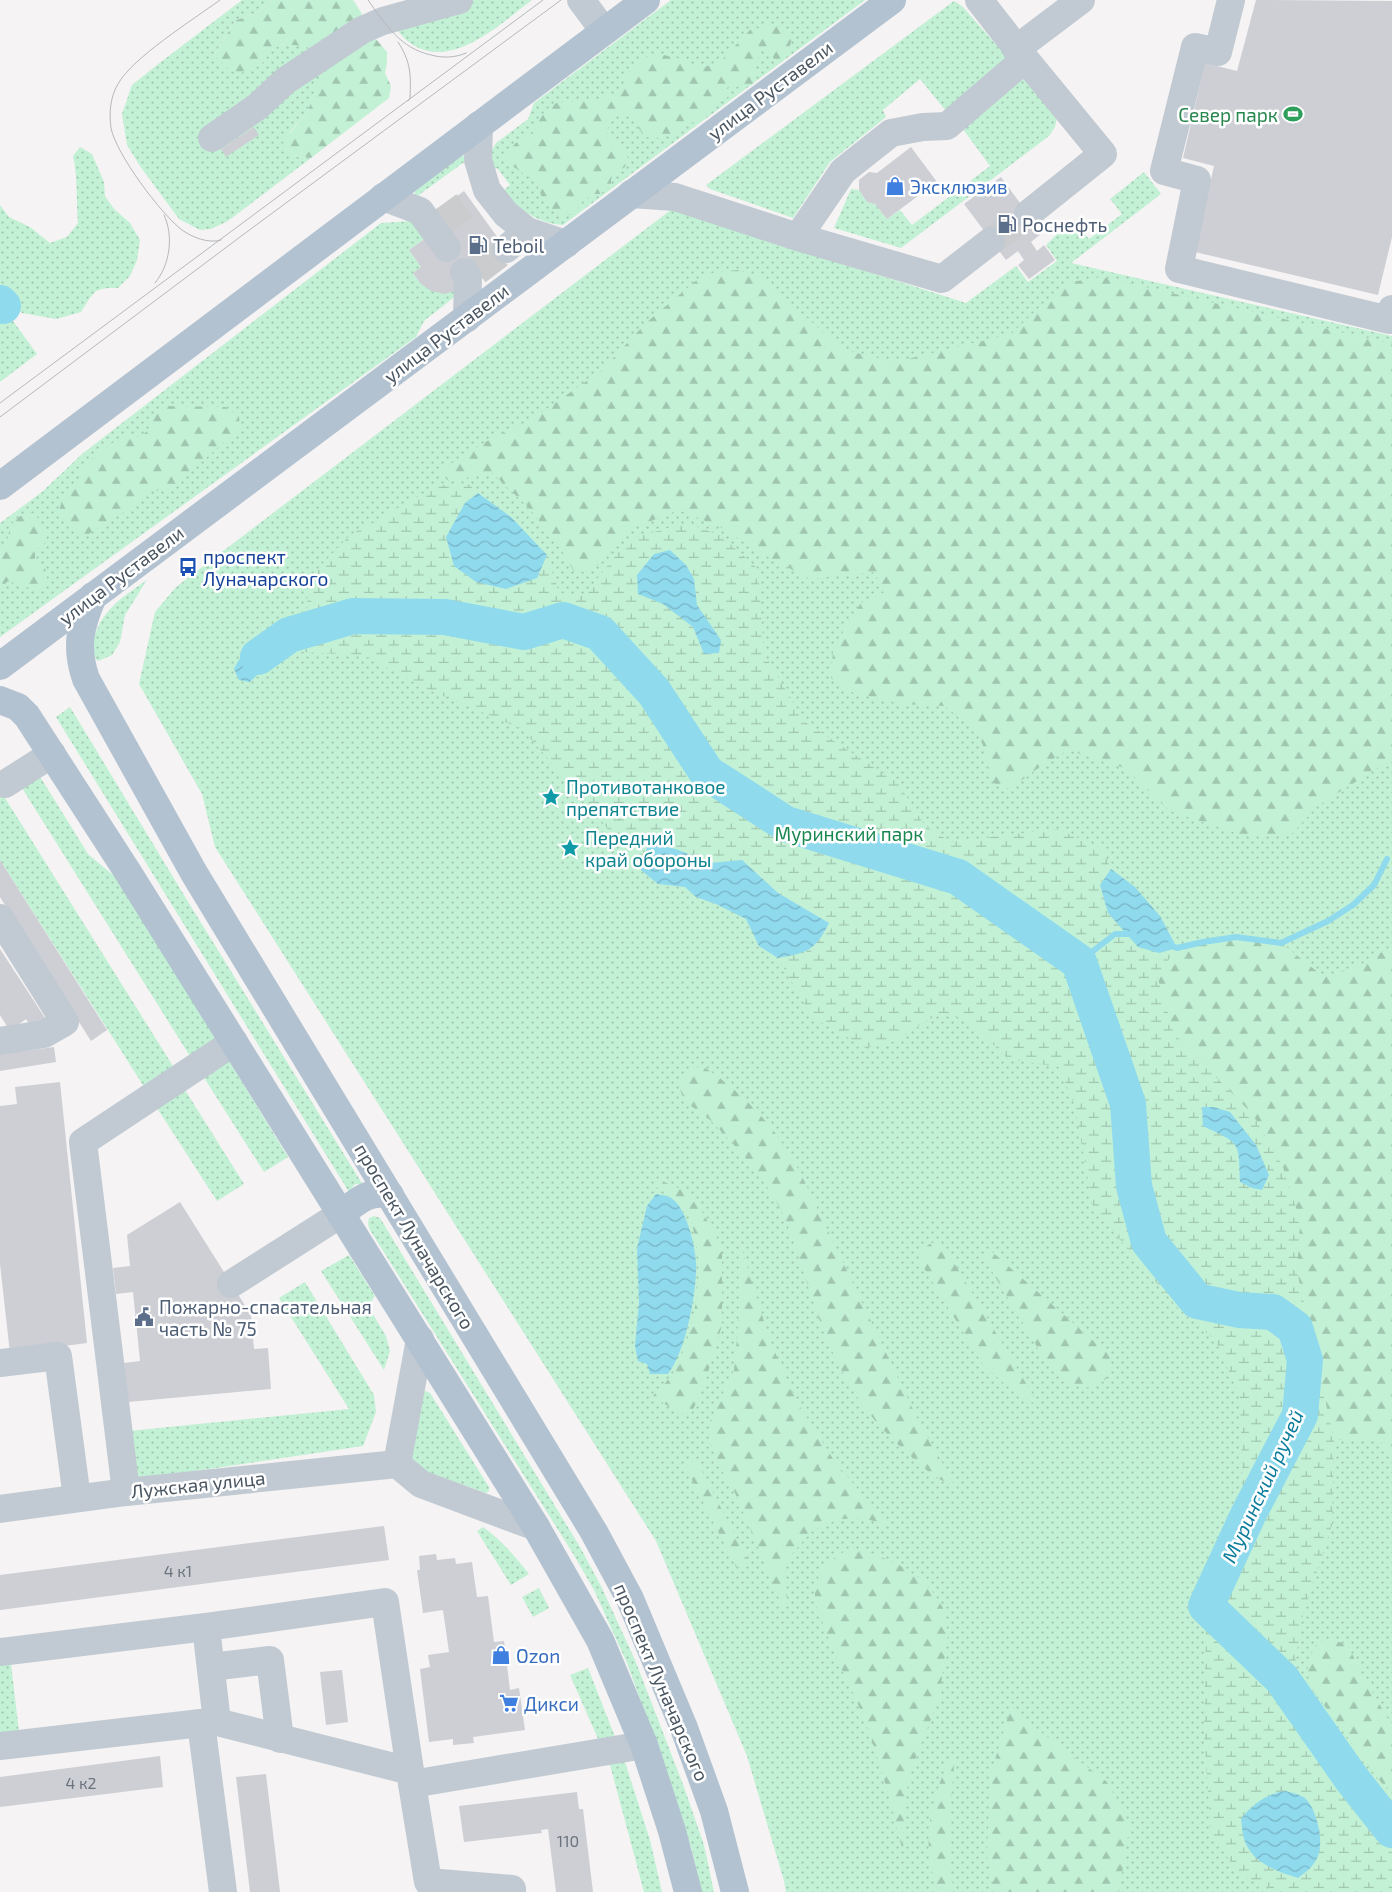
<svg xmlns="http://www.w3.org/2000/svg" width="1392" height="1892" viewBox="0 0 1392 1892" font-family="'Exo 2',sans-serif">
<defs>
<pattern id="green-dots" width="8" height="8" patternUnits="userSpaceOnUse" patternTransform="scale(1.25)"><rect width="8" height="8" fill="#c3f1d5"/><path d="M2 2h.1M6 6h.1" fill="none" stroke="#a0c6b0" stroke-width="1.8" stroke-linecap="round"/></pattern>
<pattern id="forest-firs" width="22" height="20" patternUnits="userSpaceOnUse" patternTransform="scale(1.25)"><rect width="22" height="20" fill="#c3f1d5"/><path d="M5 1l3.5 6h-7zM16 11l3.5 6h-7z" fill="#a0c6b0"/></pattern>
<pattern id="wetland-marsh" width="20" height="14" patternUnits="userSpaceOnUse" patternTransform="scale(1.25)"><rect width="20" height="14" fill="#c3f1d5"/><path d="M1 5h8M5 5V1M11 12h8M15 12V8" fill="none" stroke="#a0c6b0"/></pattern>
<pattern id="water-waves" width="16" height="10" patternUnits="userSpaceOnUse" patternTransform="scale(1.25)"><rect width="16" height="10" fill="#90daee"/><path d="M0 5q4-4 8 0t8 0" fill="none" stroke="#78b4c4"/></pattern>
</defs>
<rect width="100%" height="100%" fill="#f5f3f3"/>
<g fill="url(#green-dots)">
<path d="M 242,0 L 272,0 C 265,11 248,17 236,20 L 214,55 L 260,66 C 264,61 267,54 272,50 C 286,37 311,48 326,54 L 320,78 L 308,111 L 289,133 L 292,156 L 311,158 L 228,221 L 211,229 L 200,230 L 179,219 L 140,166 L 127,145 L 122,114 L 132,85 L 157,65 Z"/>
<path d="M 473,0 L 532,0 C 501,23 451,72 410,43 C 403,38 397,30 392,23 Z"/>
<path d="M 671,0 L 865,0 L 563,225 C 538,223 519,210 503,191 L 510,185 L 497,168 L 490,173 L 489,155 L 496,143 L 528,119 L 534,103 Z"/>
<polygon points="954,1 962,6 1008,58 946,111 920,79 883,110 886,117 830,162 793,218 710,189 706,185"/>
<polygon points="1020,74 1057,118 1055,127 1049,136 901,248 834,228 851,189 859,190 867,202 875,204 887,219 900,210 912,225 990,166 960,125"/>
<path d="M 80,147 L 92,154 L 104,182 L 105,196 L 114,209 L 130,223 L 140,240 L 137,260 L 130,276 L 118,288 C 93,287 94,292 81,312 L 56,319 L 22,313 L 0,295 L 0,205 L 9,217 L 30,227 L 50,243 L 67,237 L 78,223 C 76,200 78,178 73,156 Z"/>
<polygon points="462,155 466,157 467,160 416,197 414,191"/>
<polygon points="1144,172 1161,194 1071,263 1392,336 1392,1892 786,1892 784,1881 747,1756 656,1541 215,847 202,794 139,684 155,612 176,587 672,209 966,303 1016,266 1028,282 1057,261 1046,245 1064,227 1075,223 1089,239 1122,214 1110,199"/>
<polygon points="412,221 429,236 409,250 421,267 413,273 420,283 457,290 457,295 424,321 416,337 0,637 0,523 42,492 82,454 381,223"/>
<polygon points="0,303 37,354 0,382"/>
<path d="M 147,580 L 125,615 L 120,642 L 112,655 L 98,661 C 92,656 93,647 94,639 C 101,610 124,596 147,580 Z"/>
<polygon points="70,707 190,905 363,1185 355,1184 349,1192 56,717"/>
<polygon points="39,775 88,854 120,881 221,1043 193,1061 22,788"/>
<polygon points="0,790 178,1074 148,1093 0,860"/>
<polygon points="228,1059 288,1157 264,1172 203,1076"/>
<polygon points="185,1090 244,1184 217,1201 157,1108"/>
<polygon points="374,1216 380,1218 580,1547 601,1586 635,1660 684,1787 704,1845 714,1892 701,1892 692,1850 673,1791 627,1663 594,1590 572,1552 370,1230 368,1224 369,1218"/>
<polygon points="349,1255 375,1296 368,1306 386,1336 390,1351 384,1370 321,1271"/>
<polygon points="305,1282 374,1395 376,1412 363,1446 135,1480 129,1431 349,1409 279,1298"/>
<polygon points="426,1391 430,1393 489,1487 489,1491 486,1493 424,1471 412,1458 411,1449 421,1392"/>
<path d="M 483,1527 C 501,1540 515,1556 529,1574 L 511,1585 L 477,1531 Z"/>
<polygon points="539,1588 549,1608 533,1617 522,1597"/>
<polygon points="11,1664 19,1732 0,1734 0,1665"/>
<polygon points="588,1668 615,1737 599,1741 570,1675"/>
<polygon points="624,1759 650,1840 662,1892 644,1892 609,1761"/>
</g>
<g fill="url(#forest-firs)">
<path d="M 272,0 L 352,0 L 354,1 L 362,14 L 356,22 L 316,50 L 303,46 L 284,44 L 273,49 L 260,66 L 241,73 L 230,71 L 214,55 L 236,20 C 248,17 265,11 272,0 Z"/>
<path d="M 775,24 L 792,40 C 788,49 787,61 775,61 L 770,52 L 762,49 L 754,68 L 756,78 L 752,85 L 741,88 L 731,84 L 726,89 L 729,96 L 701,119 L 689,124 L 671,135 L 660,138 L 645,137 L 632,119 L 624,113 L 610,120 L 607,133 L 622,148 L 629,160 L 624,168 L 617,170 L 611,179 L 611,186 L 600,194 L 594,194 L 583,201 L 574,214 L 559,217 L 551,209 L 541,195 L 536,182 L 511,165 L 504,155 L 518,141 L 530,135 L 546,110 L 558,102 L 594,101 L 620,91 L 631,66 L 655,53 L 677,58 L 702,68 L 722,60 L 750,30 Z"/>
<polygon points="375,38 387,52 387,63 385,73 391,86 389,98 311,158 292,156 284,148 283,141 308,111 323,66"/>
<polygon points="737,270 760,277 844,350 895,362 1011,334 1065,283 1102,277 1392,344 1392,759 1317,806 1293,833 1245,836 1170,811 1124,768 1068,750 1038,768 1010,789 993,783 980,735 945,706 901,704 854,693 831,678 833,651 849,621 861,603 887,591 873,572 810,579 757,551 722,528 679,510 633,528 601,563 576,575 556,541 526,505 492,473 449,481 438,472 487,441 531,420 602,370 647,322 704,274"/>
<polygon points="166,406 225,407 239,416 240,428 172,488 148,492 131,508 87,535 73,531 59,511 62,501 81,482 81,467 123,435 139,437 149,430 150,419"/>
<path d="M 34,513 L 48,532 L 45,544 L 35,550 L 35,562 L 45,568 L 48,582 L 39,591 L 8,581 L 0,589 L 0,547 L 7,543 C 10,523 13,515 34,513 Z"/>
<polygon points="1236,937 1281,943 1324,977 1362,964 1392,946 1392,1457 1379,1439 1334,1440 1297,1272 1300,1220 1253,1115 1174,1034 1157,976 1177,948 1203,942"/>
<path d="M 702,1066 C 730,1083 756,1108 776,1134 C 784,1145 791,1158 799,1170 L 916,1416 L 955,1486 C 934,1479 919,1464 903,1449 C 848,1400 828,1348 806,1280 C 797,1252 789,1222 773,1196 C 756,1168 733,1143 710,1120 C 702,1111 687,1107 682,1095 C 676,1081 688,1068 702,1066 Z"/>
<path d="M 655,1178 L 692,1194 L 722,1247 L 722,1325 L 704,1386 L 691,1414 L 678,1413 L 653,1396 C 660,1388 670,1379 675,1370 C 697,1327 710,1250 684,1207 C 677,1197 663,1191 653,1185 Z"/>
<polygon points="739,1239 770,1341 797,1402 835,1462 889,1526 864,1518 841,1519 823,1525 810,1533 791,1555 786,1566 787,1604 783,1607 735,1493 717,1462 710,1442 710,1421 734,1370 741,1295"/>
<polygon points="931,1243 939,1243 945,1247 1040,1407 1007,1386 984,1366 919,1260 919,1252"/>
<path d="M 990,1250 L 1106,1352 C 1123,1373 1097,1393 1076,1386 C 1065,1383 1056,1372 1048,1365 L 984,1258 Z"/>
<polygon points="697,1461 748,1561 745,1567 736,1567 686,1468 689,1462"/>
<path d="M 848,1550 L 864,1550 L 898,1564 L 922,1580 L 935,1595 L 943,1608 L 948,1634 L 939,1699 L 911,1770 L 907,1789 L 904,1813 L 903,1852 C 892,1806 880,1761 863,1716 C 850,1684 833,1654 822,1621 C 820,1615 816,1607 815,1600 C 814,1574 827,1560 848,1550 Z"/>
<polygon points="1330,1640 1347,1644 1362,1674 1392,1726 1392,1792 1379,1780 1310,1686 1307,1662 1317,1643"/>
<polygon points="1010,1709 1107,1782 1130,1824 1119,1892 995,1892 987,1856 990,1777"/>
<path d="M 955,1756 L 949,1821 L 949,1860 L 954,1892 L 938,1892 C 920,1842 930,1804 950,1757 Z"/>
</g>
<path fill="url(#wetland-marsh)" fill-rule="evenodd" d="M 467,483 L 478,493 L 465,503 L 537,578 L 547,555 L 559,593 L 584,595 L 629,539 L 686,523 L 720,535 L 758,569 L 764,654 L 805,722 L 898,783 L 925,826 L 951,842 L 1057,829 L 1103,849 L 1111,869 L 1100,885 L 1159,953 L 1177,948 L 1157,976 L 1174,1034 L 1253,1115 L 1283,1167 L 1300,1220 L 1297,1272 L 1334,1440 L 1332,1525 L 1303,1614 L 1293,1677 L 1362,1774 L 1392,1800 L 1392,1892 L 1272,1892 L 1270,1888 L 1239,1875 L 1211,1832 L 1204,1734 L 1206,1627 L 1197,1604 L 1243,1500 L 1240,1397 L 1216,1341 L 1177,1307 L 1093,1208 L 1075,1106 L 1059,1067 L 1008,1059 L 967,1019 L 938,1014 L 895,1041 L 866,1048 L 812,1017 L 778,958 L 805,953 L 828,923 L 778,893 L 742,860 L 710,863 L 676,849 L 648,843 L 641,870 L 587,803 L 522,729 L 429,690 L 363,655 L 282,651 L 268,632 L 307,615 L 308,579 L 350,535 L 437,486 ZM 694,579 L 697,605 L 708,622 L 704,653 L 693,627 L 663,604 L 638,594 ZM 1230,1112 L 1256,1145 L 1269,1175 L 1240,1182 L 1240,1153 L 1233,1141 Z"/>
<g fill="url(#water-waves)">
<polygon points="478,493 511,517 547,555 537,578 506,589 476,582 454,566 446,537 465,503"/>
<polygon points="670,550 686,565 694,579 697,605 721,640 719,653 704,654 693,627 663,604 638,594 637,575 654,554"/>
<path d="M 275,635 L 289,635 L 271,661 L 250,682 L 239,680 L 234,669 C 244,648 254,643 275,635 Z"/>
<path d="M 648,843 L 676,849 L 710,863 L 742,860 L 778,893 L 829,923 C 815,951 807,953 778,958 L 759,946 L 746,919 L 716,904 L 696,897 L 685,887 L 658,884 L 641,870 Z"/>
<polygon points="1111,869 1135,887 1160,916 1177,948 1159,953 1138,947 1108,913 1100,885"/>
<path d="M 1202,1107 L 1214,1107 L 1230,1112 L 1256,1145 L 1269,1175 L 1262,1190 L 1252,1188 L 1240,1182 C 1239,1140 1240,1144 1203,1126 Z"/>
<path d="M 656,1194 C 660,1195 667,1195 671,1198 C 687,1207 698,1254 696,1272 C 695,1300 685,1352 668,1374 L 650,1374 L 647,1364 L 638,1361 L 635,1346 L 639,1303 L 637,1248 L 647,1206 Z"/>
<path d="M 1286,1791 C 1292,1793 1299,1794 1305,1798 C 1317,1809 1325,1844 1317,1858 C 1313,1867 1306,1872 1298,1878 C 1277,1872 1251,1862 1244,1839 C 1242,1832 1242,1825 1241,1819 C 1252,1804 1268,1793 1286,1791 Z"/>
</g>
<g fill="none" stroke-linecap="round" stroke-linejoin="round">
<g stroke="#90daee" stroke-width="6">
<polyline points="1169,945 1177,948 1203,942 1236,937 1281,943 1328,921 1353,905 1374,885 1387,859"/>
<polyline points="1079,962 1115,934 1134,934"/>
</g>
<g stroke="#90daee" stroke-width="36">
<polyline points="0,303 3,306"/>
<polyline points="258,657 289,635 353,616 445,617 524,632 563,620 600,633 654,692 707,773 786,824 958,877 1079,962 1128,1104 1134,1186 1149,1242 1197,1301 1239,1310 1273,1312 1295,1328 1305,1360 1300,1415 1248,1515 1206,1606 1282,1679 1351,1778 1392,1830"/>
</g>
</g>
<g fill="#cdcfd5">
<polygon points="1256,0 1392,1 1392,237 1378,295 1195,252 1214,166 1183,158 1205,63 1237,71"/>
<polygon points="254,127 259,135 226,157 221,149"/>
<polygon points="911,147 937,182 887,219 875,204 867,202 859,190 859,180 869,172 877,173"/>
<polygon points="1001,177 1042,233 1031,242 1037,251 1044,245 1055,260 1029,279 1018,265 1024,260 1018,251 1006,260 964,204"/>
<polygon points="464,191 511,256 482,277 473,266 457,290 445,294 431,291 420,283 413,273 421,267 409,250 429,236 435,212"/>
<polygon points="0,860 107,1030 91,1041 0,897"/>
<polygon points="0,949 47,1021 32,1029 26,1019 10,1031 0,1015"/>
<polygon points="54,1047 56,1062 0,1071 0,1054"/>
<polygon points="60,1082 87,1343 10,1353 0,1264 0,1106 17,1104 15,1087"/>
<polygon points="180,1202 251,1315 254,1349 268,1348 271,1389 128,1402 124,1363 140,1361 133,1292 116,1294 113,1268 130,1266 127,1235"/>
<polygon points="384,1526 389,1560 0,1610 0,1575"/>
<polygon points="436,1554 437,1560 455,1558 456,1564 472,1562 477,1597 488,1596 494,1642 504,1641 510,1690 519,1688 525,1730 473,1737 474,1743 453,1745 453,1739 429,1742 420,1669 430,1667 428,1655 449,1652 443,1610 423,1613 417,1570 420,1570 419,1556"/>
<polygon points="342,1670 348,1722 326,1725 320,1672"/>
<polygon points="160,1756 163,1787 0,1807 0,1777"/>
<polygon points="266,1774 280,1892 250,1892 236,1777"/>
<polygon points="577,1792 579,1809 583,1809 593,1892 556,1892 548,1829 541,1830 542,1833 464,1842 459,1806"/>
</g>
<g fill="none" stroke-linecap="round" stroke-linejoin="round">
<g stroke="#caccce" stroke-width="28" stroke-dasharray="28 14" stroke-linecap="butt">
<polyline points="442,222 471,201"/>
<polyline points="991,241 1028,214"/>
<polyline points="477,271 506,249"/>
</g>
<g stroke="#c1cad2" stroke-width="28">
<polyline points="581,0 604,31"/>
<polyline points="979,0 1025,59 1103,154 1028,214"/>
<polyline points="1231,0 1218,52 1195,47 1164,171 1197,180 1179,269 1389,320 1392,309"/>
<polyline points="1016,49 1081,0"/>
<polyline points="479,125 478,160 487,190 506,214 527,231 566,244"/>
<polyline points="212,138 257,107 285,81 362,30 383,21 459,0"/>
<polyline points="631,194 675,197 798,237 942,279 991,241"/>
<polyline points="383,197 420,211 447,248"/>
<polyline points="798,237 843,171 891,133 923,127 947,126 1025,59"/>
<polyline points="506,249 527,231"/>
<polyline points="464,272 468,277 467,318"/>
<polyline points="5,784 52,754"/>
<polyline points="0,918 65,1022 44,1034 0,1041"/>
<polyline points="231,1284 341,1214"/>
<polyline points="0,1363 58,1356 77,1498"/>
<polyline points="397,1464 420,1339"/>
<polyline points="126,1492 83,1142 234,1042"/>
<polyline points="0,1509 126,1492 397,1464 421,1484 536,1527"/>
<polyline points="206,1627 217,1722"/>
<polyline points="0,1652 206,1627 385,1602 412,1784"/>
<polyline points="211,1667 270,1660 280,1739"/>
<polyline points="201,1723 217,1722 410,1771"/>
<polyline points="0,1746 201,1723 223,1892"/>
<polyline points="512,1892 512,1889 428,1882 412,1784 644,1745"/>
</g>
<g stroke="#b3c2d1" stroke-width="28">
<polyline points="0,486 646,0"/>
<path d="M 93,596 C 80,627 75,647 86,679 L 194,873 L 594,1532 L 630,1599 L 684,1728 L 714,1811 L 735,1892"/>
<polyline points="0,666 892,0"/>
<polyline points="0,700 18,707 27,716 129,874 536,1527 600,1640 644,1745 672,1831 688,1892"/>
<path d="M 341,1214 C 358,1201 368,1190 390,1195"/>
</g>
<g stroke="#b5b8bd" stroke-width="1">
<path d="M 220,0 C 194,19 132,58 118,84 C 110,97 109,114 111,128 C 116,154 161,214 182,230 C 192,237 208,244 221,240"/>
<path d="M 368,0 C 386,25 400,48 431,55 C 442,58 455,58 466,53"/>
<path d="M 398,42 C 411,62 411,75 410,98 L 408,101"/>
<path d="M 155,283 C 170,265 174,236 164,215"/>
<polyline points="0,403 543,0"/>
<polyline points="0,417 244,234 561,0"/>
</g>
</g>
<defs>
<g id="stadium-bare" transform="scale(1.5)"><path d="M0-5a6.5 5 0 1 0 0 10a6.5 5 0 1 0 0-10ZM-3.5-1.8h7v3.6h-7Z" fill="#2e9e5b" stroke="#fff" stroke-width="2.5" paint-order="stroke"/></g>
<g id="shop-bare" transform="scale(1.5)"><path d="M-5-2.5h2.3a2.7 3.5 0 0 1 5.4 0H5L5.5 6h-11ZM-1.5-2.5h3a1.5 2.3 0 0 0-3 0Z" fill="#3f7fe0" stroke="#fff" stroke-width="2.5" paint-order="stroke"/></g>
<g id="fuel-bare" transform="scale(1.5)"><path d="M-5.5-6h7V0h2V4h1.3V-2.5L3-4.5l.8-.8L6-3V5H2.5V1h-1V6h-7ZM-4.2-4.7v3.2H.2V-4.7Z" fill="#5c6f8a" stroke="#fff" stroke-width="2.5" paint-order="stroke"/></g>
<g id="bus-bare" transform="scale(1.5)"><path d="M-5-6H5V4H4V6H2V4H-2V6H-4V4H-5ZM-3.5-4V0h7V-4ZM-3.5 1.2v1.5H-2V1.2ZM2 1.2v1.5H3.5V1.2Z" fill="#1a4fb4" stroke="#fff" stroke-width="2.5" paint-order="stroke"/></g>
<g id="sight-bare" transform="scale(1.5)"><path d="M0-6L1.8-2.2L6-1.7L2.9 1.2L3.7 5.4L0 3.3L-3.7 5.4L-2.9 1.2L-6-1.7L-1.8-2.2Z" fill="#0f9aa8" stroke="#fff" stroke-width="2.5" paint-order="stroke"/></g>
<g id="civic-bare" transform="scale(1.5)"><path d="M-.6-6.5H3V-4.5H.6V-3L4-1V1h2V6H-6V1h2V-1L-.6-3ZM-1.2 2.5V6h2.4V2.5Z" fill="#5c6f8a" stroke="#fff" stroke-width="2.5" paint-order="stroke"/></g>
<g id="supermarket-bare" transform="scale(1.5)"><path d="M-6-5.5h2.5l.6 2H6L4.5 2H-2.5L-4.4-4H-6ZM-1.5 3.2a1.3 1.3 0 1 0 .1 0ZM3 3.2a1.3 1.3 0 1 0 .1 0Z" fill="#3f7fe0" stroke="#fff" stroke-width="2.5" paint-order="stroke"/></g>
</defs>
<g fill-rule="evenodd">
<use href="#stadium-bare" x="1293" y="114"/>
<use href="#shop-bare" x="895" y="186"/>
<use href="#fuel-bare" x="1007" y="224"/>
<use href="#fuel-bare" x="478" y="245"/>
<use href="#bus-bare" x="188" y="567"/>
<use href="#sight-bare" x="551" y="797"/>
<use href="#sight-bare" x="570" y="848"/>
<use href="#civic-bare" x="144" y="1317"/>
<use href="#shop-bare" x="501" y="1655"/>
<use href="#supermarket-bare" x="509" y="1703"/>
</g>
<g text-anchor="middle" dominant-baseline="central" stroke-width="5" stroke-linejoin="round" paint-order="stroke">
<g font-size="16" fill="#6b747e">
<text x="178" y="1570">4 к1</text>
<text x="81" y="1782">4 к2</text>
<text x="568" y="1840">110</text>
</g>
<g font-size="19" fill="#4a5661" stroke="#fff">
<text transform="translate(770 90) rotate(-37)">улица Руставели</text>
<text transform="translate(446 333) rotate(-37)">улица Руставели</text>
<text transform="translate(121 575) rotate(-37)">улица Руставели</text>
<text transform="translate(415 1236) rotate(59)">проспект Луначарского</text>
<text transform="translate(198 1484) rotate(-6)">Лужская улица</text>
<text transform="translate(662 1682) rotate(67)">проспект Луначарского</text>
</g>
<g font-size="19" fill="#27864d" stroke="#fff" text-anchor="end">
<text x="1278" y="114">Север парк</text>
</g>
<g font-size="19" fill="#366cbe" stroke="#fff" text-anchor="start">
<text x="910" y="186">Эксклюзив</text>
<text x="516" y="1655">Ozon</text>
<text x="524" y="1703">Дикси</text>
</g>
<g font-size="19" fill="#4e5e75" stroke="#fff" text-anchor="start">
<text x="1022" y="224">Роснефть</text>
<text x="493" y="245">Teboil</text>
<text x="159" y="1306">Пожарно-спасательная<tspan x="159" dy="22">часть № 75</tspan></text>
</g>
<g font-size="19" fill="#164399" stroke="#fff" text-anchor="start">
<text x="203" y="556">проспект<tspan x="203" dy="22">Луначарского</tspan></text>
</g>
<g font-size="19" fill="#0d838f" stroke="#fff" text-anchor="start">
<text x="566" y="786">Противотанковое<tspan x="566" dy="22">препятствие</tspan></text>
<text x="585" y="837">Передний<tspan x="585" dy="22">край обороны</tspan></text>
</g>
<g font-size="19" fill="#17864f" stroke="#fff">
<text x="849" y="833">Муринский парк</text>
</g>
<g font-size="20" font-style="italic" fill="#0c7c9b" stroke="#fff">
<text transform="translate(1262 1486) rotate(-65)">Муринский ручей</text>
</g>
</g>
</svg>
